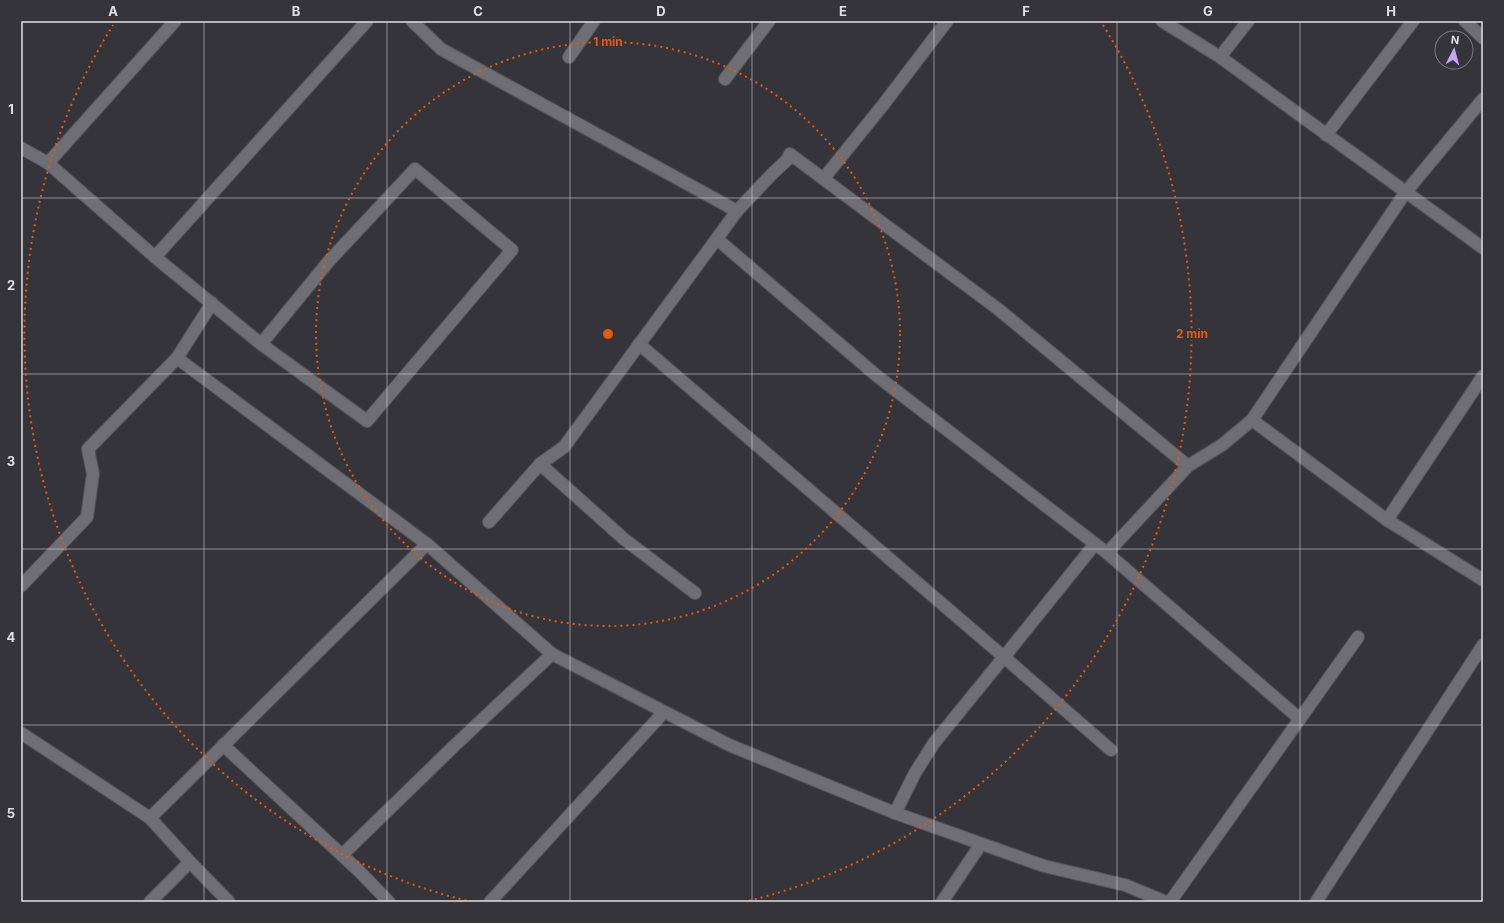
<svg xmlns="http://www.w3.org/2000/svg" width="1504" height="923" viewBox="0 0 1504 923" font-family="Inter,sans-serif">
<rect width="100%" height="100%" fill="#36343b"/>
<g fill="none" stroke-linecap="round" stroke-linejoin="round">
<g stroke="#545358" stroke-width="14">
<g id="minor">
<polyline points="412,21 441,49 737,211 564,447 540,464 489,522"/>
<polyline points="1162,21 1220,57 1483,248"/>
<polyline points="1465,21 1483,38"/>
<polyline points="569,57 594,21"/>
<polyline points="1220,57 1248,21"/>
<polyline points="725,79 769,21"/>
<polyline points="1326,135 1413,21"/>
<polyline points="21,148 48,163 175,21"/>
<polyline points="48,163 155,257 261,344 367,421 512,250 415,169 329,261 261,344"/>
<polyline points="824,178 883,105 947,21"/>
<polyline points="737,211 772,174 787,160 790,154 998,309 1188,466"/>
<polyline points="717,239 877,376 1107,553 1188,466 1222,445 1252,420 1405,193 1483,99"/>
<polyline points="155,257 367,21"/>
<polyline points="212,303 177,358 427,544 552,654 729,745 895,813 1044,866 1125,885 1166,902"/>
<polyline points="639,344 1004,657 1095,544"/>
<polyline points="1252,420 1387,520 1483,580"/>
<polyline points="540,464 624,539 695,593"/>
<polyline points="1387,520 1483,376"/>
<polyline points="1107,553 1300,719"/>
<polyline points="21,586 87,517 93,474 88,449 177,358"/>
<polyline points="21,733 150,818"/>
<polyline points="223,745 358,870 389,902"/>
<polyline points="895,813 915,773 934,743 1004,657 1111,750"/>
<polyline points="342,855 452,748 552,654"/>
<polyline points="190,862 229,902"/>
<polyline points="150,902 190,862 150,818 427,544"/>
<polyline points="490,902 664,712"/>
<polyline points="942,902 981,844"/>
<polyline points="1170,902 1358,637"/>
<polyline points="1316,902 1483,645"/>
</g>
</g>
<use href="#minor" stroke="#706e75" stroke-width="12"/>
</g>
<path fill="none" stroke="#e0dfe3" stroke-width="1" stroke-opacity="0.55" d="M 204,21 L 204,902M 387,21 L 387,902M 570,21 L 570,902M 752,21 L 752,902M 934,21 L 934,902M 1117,21 L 1117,902M 1300,21 L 1300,902M 21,198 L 1483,198M 21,374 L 1483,374M 21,549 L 1483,549M 21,725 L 1483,725"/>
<g fill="none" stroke="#e8590c" stroke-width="2" stroke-dasharray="2 4">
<circle cx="608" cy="334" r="292"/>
<path d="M472 902A584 584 0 0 1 113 25M1103 25A584 584 0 0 1 744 902"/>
</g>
<circle cx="608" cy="334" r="6" fill="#e8590c" stroke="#36343b" stroke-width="2"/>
<g font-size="12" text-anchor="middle" font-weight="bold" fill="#e8590c" stroke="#36343b" stroke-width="4" stroke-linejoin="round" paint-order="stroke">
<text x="608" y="46">1 min</text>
<text x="1192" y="338">2 min</text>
</g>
<rect width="1504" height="923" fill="none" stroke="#36343b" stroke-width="44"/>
<g transform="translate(1454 50) rotate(6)"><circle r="19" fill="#36343b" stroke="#7a787e"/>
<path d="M0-3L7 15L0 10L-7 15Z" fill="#c1a8f3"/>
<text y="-6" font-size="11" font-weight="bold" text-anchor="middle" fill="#e0dfe3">N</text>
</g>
<rect x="22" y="22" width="1460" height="879" fill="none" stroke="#e0dfe3" stroke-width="1.5"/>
<g font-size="13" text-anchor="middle" font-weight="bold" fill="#e0dfe3">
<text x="113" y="16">A</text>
<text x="296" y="16">B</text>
<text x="478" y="16">C</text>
<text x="661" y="16">D</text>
<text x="843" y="16">E</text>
<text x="1026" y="16">F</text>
<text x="1208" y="16">G</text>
<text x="1391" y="16">H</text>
<text x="11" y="114">1</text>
<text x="11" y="290">2</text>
<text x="11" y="466">3</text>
<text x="11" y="642">4</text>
<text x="11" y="818">5</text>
</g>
</svg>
